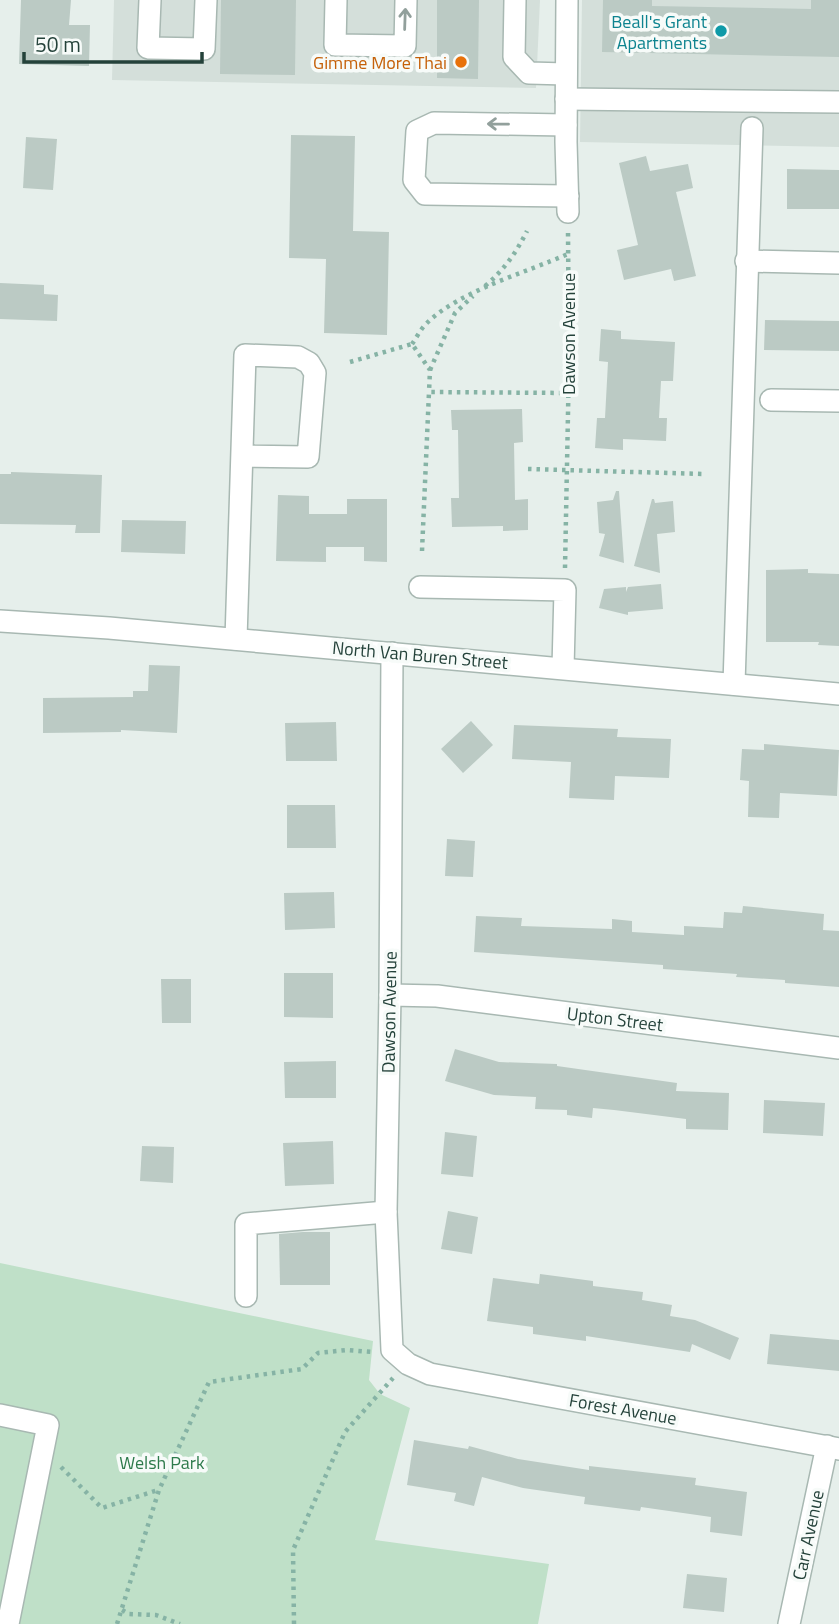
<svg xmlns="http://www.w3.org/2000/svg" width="839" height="1624" viewBox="0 0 839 1624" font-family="'Titillium Web',sans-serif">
<rect width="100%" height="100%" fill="#e6efeb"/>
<g fill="#d4dfda">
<polygon points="114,0 540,0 536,88 112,80"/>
<polygon points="582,0 839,0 839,147 580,142"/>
</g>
<polygon fill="#bfe0c8" points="0,1263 373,1341 369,1380 380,1394 410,1408 375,1540 549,1564 538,1624 0,1624"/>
<g fill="#bbcac4">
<polygon points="21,0 71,0 69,25 90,25 89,66 19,64"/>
<polygon points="221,0 296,0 295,75 220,74"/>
<polygon points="437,0 479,0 478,79 437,78"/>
<polygon points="603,0 652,0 652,6 811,9 811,0 839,0 839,57 602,52"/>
<polygon points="291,135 355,136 353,231 389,232 387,335 324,333 326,259 289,258"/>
<polygon points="26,137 57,139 53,190 23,188"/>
<polygon points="646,156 650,171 688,164 693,188 676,192 696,276 674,281 671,269 624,280 617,250 638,245 619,163"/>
<polygon points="787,169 839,170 839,209 787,209"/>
<polygon points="0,283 44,285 44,294 58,295 57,321 0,319"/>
<polygon points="765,320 839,321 839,351 764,350"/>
<polygon points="601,329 621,331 621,339 675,342 673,381 661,381 659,418 667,418 666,441 623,439 623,450 595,448 597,418 605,418 608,362 599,361"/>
<polygon points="522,409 523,442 514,443 515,500 528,499 528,530 503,531 503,526 452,527 451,498 459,498 458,430 452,430 451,410"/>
<polygon points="11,472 102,475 100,533 75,533 76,525 0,524 0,474 11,474"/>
<polygon points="616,491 619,491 624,563 599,556 605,534 599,533 597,502 613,500"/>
<polygon points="278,495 309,496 309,514 347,514 347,499 387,499 387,562 364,561 364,547 326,547 326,562 276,561"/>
<polygon points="652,499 654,499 655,503 673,501 675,532 657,534 660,573 634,566"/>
<polygon points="122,520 186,521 185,554 121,552"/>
<polygon points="808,569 808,573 839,574 839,646 818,645 819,642 766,642 766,570"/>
<polygon points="661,584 663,609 628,612 628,615 599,608 604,589 626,587 626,592 628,587"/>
<polygon points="149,665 180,666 177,733 121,730 121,732 43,733 43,698 133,697 133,691 148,691"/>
<polygon points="471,721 493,745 463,773 441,749"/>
<polygon points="336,722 337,761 286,761 285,723"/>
<polygon points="514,725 618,729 617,737 671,739 669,778 615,776 614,800 569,798 571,762 512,759"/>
<polygon points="764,744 839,750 837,796 780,793 779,818 748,817 749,781 740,780 742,749 764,750"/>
<polygon points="287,805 335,805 336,848 287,848"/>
<polygon points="447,839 475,841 473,877 445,876"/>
<polygon points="334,892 335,928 285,930 284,893"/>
<polygon points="743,906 824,914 823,930 839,931 839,987 785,983 785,980 736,977 737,974 663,969 663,965 474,952 476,916 522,918 521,926 612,929 612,919 632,921 632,932 684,935 684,926 723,928 724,912 742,913"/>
<polygon points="284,973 333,973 333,1018 284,1017"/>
<polygon points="161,979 191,979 191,1023 162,1023"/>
<polygon points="455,1049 499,1062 557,1064 557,1066 677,1083 676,1091 729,1093 728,1130 686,1129 686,1119 614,1110 593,1108 592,1118 567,1115 567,1110 535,1109 536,1097 494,1095 445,1081"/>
<polygon points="336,1061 336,1098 285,1098 284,1062"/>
<polygon points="764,1100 825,1103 823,1136 763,1133"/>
<polygon points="445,1132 477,1136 473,1177 441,1174"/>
<polygon points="333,1141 334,1184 285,1186 283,1143"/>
<polygon points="142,1146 174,1147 173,1183 140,1181"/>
<polygon points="448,1211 478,1217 472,1254 441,1249"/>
<polygon points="303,1232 330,1232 330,1285 280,1285 279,1234"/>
<polygon points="540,1274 593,1281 593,1286 643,1292 642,1300 672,1305 670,1316 695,1320 739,1338 730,1360 692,1344 690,1352 586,1336 586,1341 533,1334 533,1327 487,1321 493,1278 539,1284"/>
<polygon points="770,1334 839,1340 839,1371 767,1364"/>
<polygon points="414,1440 468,1449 469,1446 518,1459 589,1470 589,1466 696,1478 695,1485 747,1492 742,1536 710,1532 711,1517 641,1507 640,1511 584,1504 585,1497 523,1488 482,1477 474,1506 454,1501 456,1493 407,1485"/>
<polygon points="687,1574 727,1578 724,1612 683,1608"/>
</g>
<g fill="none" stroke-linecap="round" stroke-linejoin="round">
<g stroke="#a8b8b2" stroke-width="24">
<g id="minor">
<polyline points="150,0 148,48 204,49 206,0"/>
<polyline points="336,0 335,45 405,46 406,0"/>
<polyline points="515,0 514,57 529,73 566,74"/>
<polyline points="567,0 566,142 568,212"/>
<polyline points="566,99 839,102"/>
<polyline points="566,125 434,123 417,131 414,180 425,194 568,196"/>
<polyline points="746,261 839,263"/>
<polyline points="771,400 839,401"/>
<polyline points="420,587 565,590 563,668"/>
<polyline points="0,621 109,628 839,694"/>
<polyline points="236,639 245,355 298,357 309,363 315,373 308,457 242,456"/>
<polyline points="392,653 390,995 386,1212 392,1350 408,1364 430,1374 839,1449"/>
<polyline points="734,684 752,128"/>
<polyline points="390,995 437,996 839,1048"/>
<polyline points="246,1296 246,1224 386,1212"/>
<polyline points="0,1415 48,1425 8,1624"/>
<polyline points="789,1624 827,1446"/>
</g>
</g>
<g stroke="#86b3a5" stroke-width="4.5" stroke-dasharray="3.5 5" stroke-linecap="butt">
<path d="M 485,286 C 504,270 516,253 527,231"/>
<path d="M 412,344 C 417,337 421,328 428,322 C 460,291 527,272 568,254"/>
<polyline points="350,362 412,344 430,370 429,392"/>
<polyline points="430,370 455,313 473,296"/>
<polyline points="528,469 705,474"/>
<polyline points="422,551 429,392 568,393"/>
<polyline points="565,568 569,362 568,231"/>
<polyline points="61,1467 102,1508 158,1490"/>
<polyline points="122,1610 129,1614 156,1615 180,1624"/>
<polyline points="117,1624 159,1490 209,1382 302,1369 318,1353 347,1350 372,1352"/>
<polyline points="294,1624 293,1550 345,1432 393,1378"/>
</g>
<use href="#minor" stroke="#fff" stroke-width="21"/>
</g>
<defs><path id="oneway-shaft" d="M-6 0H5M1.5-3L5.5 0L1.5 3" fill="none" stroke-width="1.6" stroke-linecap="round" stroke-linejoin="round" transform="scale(1.75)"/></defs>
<g stroke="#92a09c">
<use href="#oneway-shaft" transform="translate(405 19) rotate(-88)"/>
<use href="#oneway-shaft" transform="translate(498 124) rotate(-179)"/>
</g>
<circle fill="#0f9aa8" stroke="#f7fbf9" stroke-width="2.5" cx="721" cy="31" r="7"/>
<circle fill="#e8710a" stroke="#f7fbf9" stroke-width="2.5" cx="461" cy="62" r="7"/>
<g text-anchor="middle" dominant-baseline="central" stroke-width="7" stroke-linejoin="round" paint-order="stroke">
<g font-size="18" fill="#0d838f" stroke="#f7fbf9" text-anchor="end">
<text x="707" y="21">Beall's Grant<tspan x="707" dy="21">Apartments</tspan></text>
</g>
<g font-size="18" fill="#c56008" stroke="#f7fbf9" text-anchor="end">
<text x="447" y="62">Gimme More Thai</text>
</g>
<g font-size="18" fill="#24423a" stroke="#f7fbf9">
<text transform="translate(568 334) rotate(-90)">Dawson Avenue</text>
<text transform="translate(420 655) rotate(5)">North Van Buren Street</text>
<text transform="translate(389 1012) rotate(-89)">Dawson Avenue</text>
<text transform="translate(615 1019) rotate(7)">Upton Street</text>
<text transform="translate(623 1409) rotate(10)">Forest Avenue</text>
<text transform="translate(808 1535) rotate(-78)">Carr Avenue</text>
</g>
<g font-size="18" fill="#2d7a4b" stroke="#f7fbf9">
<text x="162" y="1462">Welsh Park</text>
</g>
</g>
<path d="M24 52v10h178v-10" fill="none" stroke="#24423a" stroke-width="3.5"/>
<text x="35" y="52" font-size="21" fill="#24423a" stroke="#f7fbf9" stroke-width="5" paint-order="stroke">50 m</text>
</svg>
